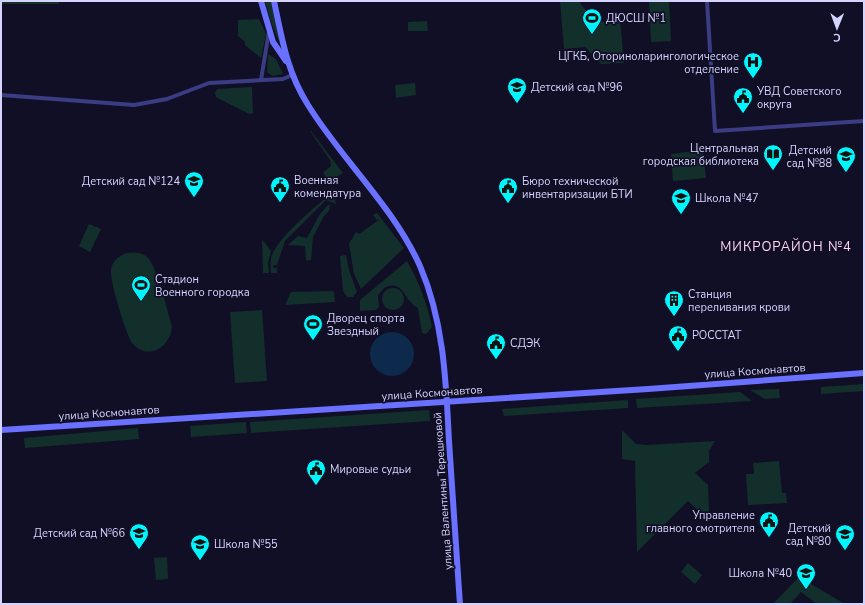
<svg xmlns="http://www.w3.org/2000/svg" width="865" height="605" viewBox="0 0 865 605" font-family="'Nunito Sans',sans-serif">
<rect width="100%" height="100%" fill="#110f25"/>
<g fill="#122f2c">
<polygon points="1,1 76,1 59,2 59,4 1,4"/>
<polygon points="265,1 272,1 276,27 283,51 272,25"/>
<polygon points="560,1 580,1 581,5 591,15 592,23 620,20 624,63 601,64 585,47 564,49"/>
<polygon points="649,1 669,1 671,41 651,42"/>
<polygon points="259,19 266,34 261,58 245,45 245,42 238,36 238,20"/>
<polygon points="427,21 428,30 427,31 408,31 408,22"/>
<polygon points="268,54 276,59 283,74 273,76 267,72"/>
<polygon points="415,83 416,95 396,98 395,85"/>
<polygon points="252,87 253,113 249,114 216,97 215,93 217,89"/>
<polygon points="310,131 311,131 343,173 330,181 323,173 331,166 330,160"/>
<polygon points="703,150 706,178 673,181 671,154"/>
<path d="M 332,188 L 336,204 L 326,200 L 285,241 L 277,265 L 273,265 L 273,268 L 277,268 L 277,273 L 271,273 C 270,265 270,256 275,249 C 287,230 312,210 330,194 L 328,192 Z"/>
<polygon points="328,205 330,205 329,211 324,216 313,237 311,260 306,261 305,246 288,245 298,236 307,238 320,214"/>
<polygon points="377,213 404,248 361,289 354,274 349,244 356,232 359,234 380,219 377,220 373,215"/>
<polygon points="89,224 101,229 90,252 79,246"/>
<polygon points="262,239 271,251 268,263 269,273 263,273"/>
<path d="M 127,253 C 134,252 141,252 147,257 C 157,266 168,313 172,327 C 170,347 149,361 133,344 C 127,339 109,278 111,270 C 112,261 119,256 127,253 Z"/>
<polygon points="346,255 349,270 357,292 353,297 347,297 343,291 340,256"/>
<path d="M 407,261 C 419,282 427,303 432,327 L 426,334 L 422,333 L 418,308 C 404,302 404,278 384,288 L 378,295 L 379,307 L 376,310 L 360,311 L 360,300 Z"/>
<circle cx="393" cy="299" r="11"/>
<polygon points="334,291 335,302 285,305 291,292"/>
<polygon points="262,310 267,381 235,383 230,312"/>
<polygon points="864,384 864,391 821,394 821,387"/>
<polygon points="779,389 780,398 765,399 750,390"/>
<polygon points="740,392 752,401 637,408 636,399"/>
<polygon points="628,400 628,408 504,416 502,409"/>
<polygon points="429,410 430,421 251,433 250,422"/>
<polygon points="246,422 247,433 191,437 190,426"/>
<polygon points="138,428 139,439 25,448 24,438"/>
<polygon points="622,430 636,444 646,445 715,441 709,451 709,462 695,473 708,485 709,511 707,519 688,501 637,552 635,461 622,459"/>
<polygon points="779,461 782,493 786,493 787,503 748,505 746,474 754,474 753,463"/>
<polygon points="167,557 168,579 156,580 154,558"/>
<polygon points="688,563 702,575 695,584 681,572"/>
<polygon points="799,577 845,604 817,604 801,592 790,604 773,604"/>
</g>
<circle fill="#0d294b" cx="392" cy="354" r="22"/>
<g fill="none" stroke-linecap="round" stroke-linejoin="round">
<g stroke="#3a3c84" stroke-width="4">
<polyline points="707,1 715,131 864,121"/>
<polyline points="261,80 269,31"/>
<polyline points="1,95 134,105 167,99 209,83 283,79 292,75"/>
</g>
<g stroke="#6a70ff" stroke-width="6">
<polyline points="261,1 273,42 286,61"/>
<path d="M 274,1 C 282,39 287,72 308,105 C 342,160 393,206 420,266 C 444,322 446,381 449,441 C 453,496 456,550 460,604"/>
<polyline points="1,430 648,389 864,373"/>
</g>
</g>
<defs>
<g id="stadium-pin" transform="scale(1)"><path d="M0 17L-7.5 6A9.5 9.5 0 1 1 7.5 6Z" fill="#00f5fd" stroke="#110f25"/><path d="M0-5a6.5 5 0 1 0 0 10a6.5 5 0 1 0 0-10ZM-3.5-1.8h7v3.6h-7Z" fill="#111"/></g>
<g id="hospital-pin" transform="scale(1)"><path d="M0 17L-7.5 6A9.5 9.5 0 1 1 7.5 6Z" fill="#00f5fd" stroke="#110f25"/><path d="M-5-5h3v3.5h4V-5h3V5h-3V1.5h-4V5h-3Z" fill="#111"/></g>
<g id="school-pin" transform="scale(1)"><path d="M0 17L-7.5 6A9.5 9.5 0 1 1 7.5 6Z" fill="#00f5fd" stroke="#110f25"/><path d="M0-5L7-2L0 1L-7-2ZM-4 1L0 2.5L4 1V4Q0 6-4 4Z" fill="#111"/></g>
<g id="civic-pin" transform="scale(1)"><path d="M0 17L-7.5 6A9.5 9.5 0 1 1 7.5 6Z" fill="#00f5fd" stroke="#110f25"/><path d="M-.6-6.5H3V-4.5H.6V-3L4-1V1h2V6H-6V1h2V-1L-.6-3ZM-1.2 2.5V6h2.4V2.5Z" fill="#111"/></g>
<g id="library-pin" transform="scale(1)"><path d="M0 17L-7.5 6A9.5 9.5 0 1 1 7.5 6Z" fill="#00f5fd" stroke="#110f25"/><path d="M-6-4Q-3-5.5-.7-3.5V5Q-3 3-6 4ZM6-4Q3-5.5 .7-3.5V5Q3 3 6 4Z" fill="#111"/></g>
<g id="building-pin" transform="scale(1)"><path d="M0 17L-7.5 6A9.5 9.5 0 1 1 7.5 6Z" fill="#00f5fd" stroke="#110f25"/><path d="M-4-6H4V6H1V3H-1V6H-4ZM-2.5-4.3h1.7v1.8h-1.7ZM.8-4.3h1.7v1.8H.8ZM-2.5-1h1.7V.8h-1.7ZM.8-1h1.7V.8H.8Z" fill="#111"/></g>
</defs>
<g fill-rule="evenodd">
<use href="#stadium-pin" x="592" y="18"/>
<use href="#hospital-pin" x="753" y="62"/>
<use href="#school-pin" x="517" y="87"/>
<use href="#civic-pin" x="743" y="97"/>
<use href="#library-pin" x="773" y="154"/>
<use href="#school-pin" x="846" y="156"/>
<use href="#school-pin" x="194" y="181"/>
<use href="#civic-pin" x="280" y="186"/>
<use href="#civic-pin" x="508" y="187"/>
<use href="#school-pin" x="681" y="198"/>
<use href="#stadium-pin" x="141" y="285"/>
<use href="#building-pin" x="674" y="300"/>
<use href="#stadium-pin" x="313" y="324"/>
<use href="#civic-pin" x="678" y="335"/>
<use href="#civic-pin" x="496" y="343"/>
<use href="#civic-pin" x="316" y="469"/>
<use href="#civic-pin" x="769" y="521"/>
<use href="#school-pin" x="139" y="533"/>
<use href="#school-pin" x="845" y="534"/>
<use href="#school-pin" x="200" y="544"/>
<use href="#school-pin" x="806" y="573"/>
</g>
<g text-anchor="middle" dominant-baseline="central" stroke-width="3.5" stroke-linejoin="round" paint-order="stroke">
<g font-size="11" fill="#d5d3ff" stroke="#110f25" text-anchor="start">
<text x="606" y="18">ДЮСШ №1</text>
<text x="739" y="56" text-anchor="end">ЦГКБ, Оториноларингологическое<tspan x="739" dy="13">отделение</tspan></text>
<text x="531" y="87">Детский сад №96</text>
<text x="757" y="91">УВД Советского<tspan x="757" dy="13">округа</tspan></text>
<text x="759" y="148" text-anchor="end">Центральная<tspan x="759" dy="13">городская библиотека</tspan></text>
<text x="832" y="150" text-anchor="end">Детский<tspan x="832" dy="13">сад №88</tspan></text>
<text x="294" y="180">Военная<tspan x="294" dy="13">комендатура</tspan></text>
<text x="180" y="181" text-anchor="end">Детский сад №124</text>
<text x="522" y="181">Бюро технической<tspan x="522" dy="13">инвентаризации БТИ</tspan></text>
<text x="695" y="198">Школа №47</text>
<text x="155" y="279">Стадион<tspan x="155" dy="13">Военного городка</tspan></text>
<text x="688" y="294">Станция<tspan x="688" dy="13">переливания крови</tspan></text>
<text x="327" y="318">Дворец спорта<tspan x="327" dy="13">Звездный</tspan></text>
<text x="692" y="335">РОССТАТ</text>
<text x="510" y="343">СДЭК</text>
<text x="330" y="469">Мировые судьи</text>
<text x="755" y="515" text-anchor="end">Управление<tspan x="755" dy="13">главного смотрителя</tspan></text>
<text x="831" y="528" text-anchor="end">Детский<tspan x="831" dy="13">сад №80</tspan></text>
<text x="125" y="533" text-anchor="end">Детский сад №66</text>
<text x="214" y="544">Школа №55</text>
<text x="792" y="573" text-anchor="end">Школа №40</text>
</g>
<g font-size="11" fill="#d5d3ff" stroke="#110f25">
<text transform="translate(755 371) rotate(-4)">улица Космонавтов</text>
<text transform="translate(432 393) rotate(-4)">улица Космонавтов</text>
<text transform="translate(109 413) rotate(-4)">улица Космонавтов</text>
<text transform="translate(443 491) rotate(-94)">улица Валентины Терешковой</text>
</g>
<g font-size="13" letter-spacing="1" fill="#ffd5f2" stroke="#110f25">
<text x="786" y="247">МИКРОРАЙОН №4</text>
</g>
</g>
<rect width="865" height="605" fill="none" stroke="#d5d3ff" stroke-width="4"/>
<g transform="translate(837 28) rotate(181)" stroke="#110f25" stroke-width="3" paint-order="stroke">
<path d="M0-3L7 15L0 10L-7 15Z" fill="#d5d3ff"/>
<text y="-6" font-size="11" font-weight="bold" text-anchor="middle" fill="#d5d3ff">С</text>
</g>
</svg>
